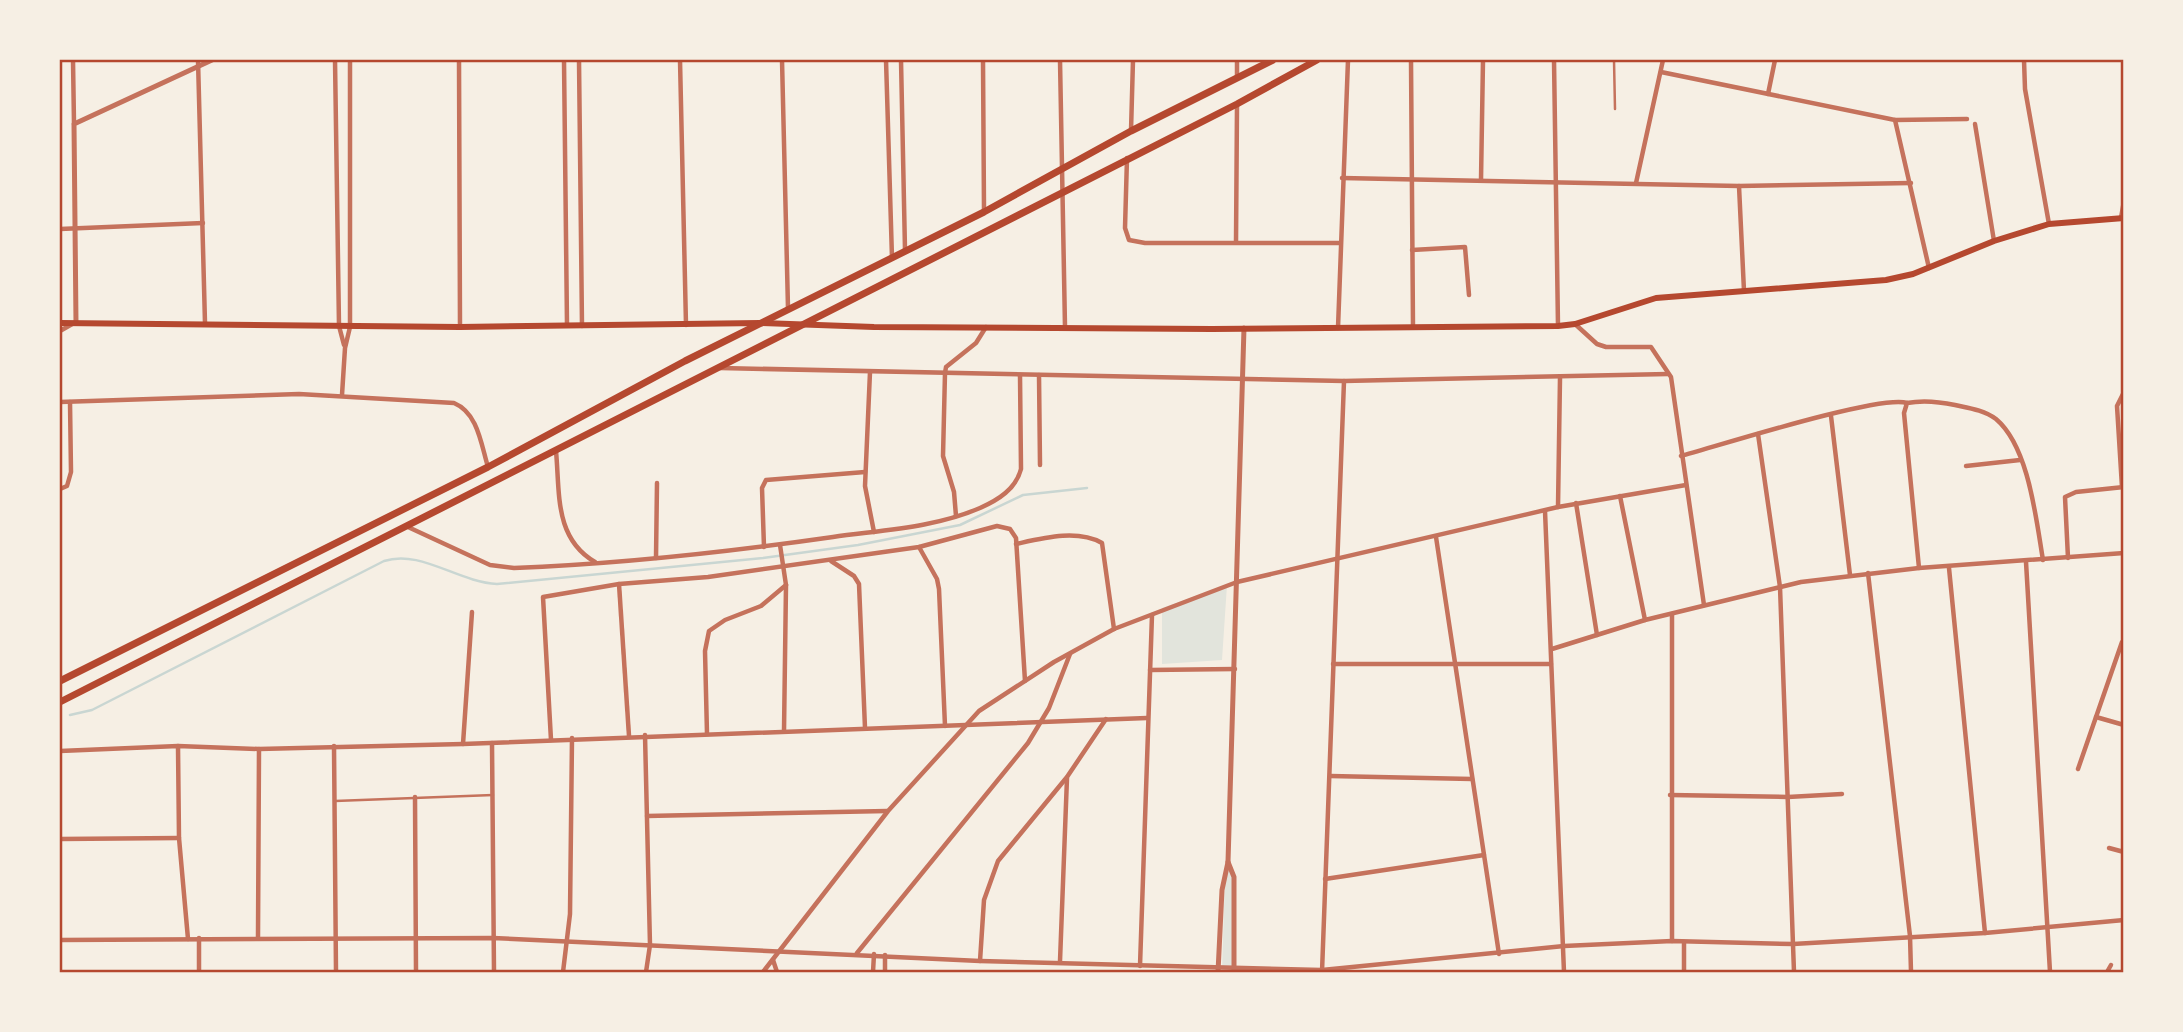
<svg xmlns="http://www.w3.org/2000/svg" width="2183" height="1032" viewBox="0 0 2183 1032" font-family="Merriweather,serif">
<rect width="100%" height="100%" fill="#f6efe4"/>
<g fill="#e2e4dc">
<polygon points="1227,585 1222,660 1162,664 1162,608"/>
<polygon points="1228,867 1232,875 1232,972 1222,972 1225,874"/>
</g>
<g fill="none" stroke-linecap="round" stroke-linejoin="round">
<path stroke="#c9d6d2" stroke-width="2.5" d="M 70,715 L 92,710 L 384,561 C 420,549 458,582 497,584 L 763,558 L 858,545 L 960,525 L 1023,495 L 1087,488"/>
<g stroke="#c5725c" stroke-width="2.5">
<polyline points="1614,60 1615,109"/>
<polyline points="335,801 493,795"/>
</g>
<g stroke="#c5725c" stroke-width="4.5">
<polyline points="73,60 74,124"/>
<polyline points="198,60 205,323"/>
<polyline points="335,60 339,326 344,345"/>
<polyline points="459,60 460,327"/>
<polyline points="564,60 567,325"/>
<polyline points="579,60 582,326"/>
<polyline points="680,60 686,325"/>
<polyline points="782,60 788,308"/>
<polyline points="886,60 892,258"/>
<polyline points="901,60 905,250"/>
<polyline points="983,60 984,211"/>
<polyline points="1060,60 1065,327"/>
<polyline points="1411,60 1413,327"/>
<polyline points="1554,60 1558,326"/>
<polyline points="2024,60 2025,89 2049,224"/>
<polyline points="1661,72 1895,120 1967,119"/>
<polyline points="1237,76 1237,60"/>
<polyline points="1768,94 1775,60"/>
<polyline points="1895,120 1929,268"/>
<polyline points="1975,124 1994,241"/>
<polyline points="1131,131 1133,60"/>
<polyline points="1127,158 1125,228 1129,240 1145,243 1339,243"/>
<polyline points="1342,178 1739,186 1911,183"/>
<polyline points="1481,180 1483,60"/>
<polyline points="1636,183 1663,60"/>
<polyline points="1739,186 1744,291"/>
<polyline points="2121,218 2124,201"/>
<polyline points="60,229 203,223"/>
<polyline points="1236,242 1237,105"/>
<polyline points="1412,250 1465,247 1469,295"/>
<polyline points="1575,324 1597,344 1606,347 1651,347 1671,377 1704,605"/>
<polyline points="1338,328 1348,60"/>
<polyline points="60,331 74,323"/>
<polyline points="720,368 1344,381 1668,374"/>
<polyline points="870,372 865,486 874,532"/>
<polyline points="1039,375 1040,465"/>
<polyline points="342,395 345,348 350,327 350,60"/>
<path d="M 60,402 L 299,394 L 454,403 C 478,413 481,444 488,467"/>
<polyline points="1831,416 1850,575"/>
<polyline points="1758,434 1780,587 1794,972"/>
<path d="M 556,451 C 560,493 554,538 595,562"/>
<path d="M 1681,456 C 1718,446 1881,394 1907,403"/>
<polyline points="1966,466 2020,460"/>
<polyline points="2122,487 2117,406 2124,392"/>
<polyline points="60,489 67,486 71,472 70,402"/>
<polyline points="1620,496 1645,620"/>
<polyline points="1576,503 1597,635"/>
<polyline points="1558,507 1560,378"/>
<polyline points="1545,511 1564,972"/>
<polyline points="956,516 954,492 943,456 945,373 946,367 976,343 986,327"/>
<path d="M 408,527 L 490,565 L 514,568 C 621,564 728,552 833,537 C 882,530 934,528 980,508 C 998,500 1016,489 1021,469 L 1020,375"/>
<polyline points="1436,537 1499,954"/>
<path d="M 1016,544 C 1043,538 1077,529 1102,543 L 1114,629"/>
<polyline points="780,545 786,585 784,731"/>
<polyline points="764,547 762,488 766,480 865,472"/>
<polyline points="919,547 937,579 939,589 945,726"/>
<polyline points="656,558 657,483"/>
<polyline points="2068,558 2065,497 2076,492 2124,487"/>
<polyline points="831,561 854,576 859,584 865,728"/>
<polyline points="2026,562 2050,972"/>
<path d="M 1919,568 L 1904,413 L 1907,403 C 1922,400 1941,402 1955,405 C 1969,408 1984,410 1996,419 C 2029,447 2036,519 2043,560"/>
<polyline points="1949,568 1985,933"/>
<polyline points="1868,573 1910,936 1911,972"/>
<polyline points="619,584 629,736"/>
<polyline points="1552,649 1645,620 1801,582 1919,568 2124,553"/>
<polyline points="1333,664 1551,664"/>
<polyline points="1150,670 1235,669"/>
<polyline points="2096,717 2124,725"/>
<polyline points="707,734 705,651 709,631 725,620 761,606 786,585"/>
<polyline points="645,735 650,945 646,972"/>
<polyline points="551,740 543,597 619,584 708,577 919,547 997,526 1010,529 1016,538 1025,681"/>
<polyline points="492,743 494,972"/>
<polyline points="463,744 472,612"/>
<polyline points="178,746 179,838 188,939"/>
<polyline points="334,746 336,972"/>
<polyline points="60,751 178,746 259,749 463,744 1147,718"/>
<polyline points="2078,769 2122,642"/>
<polyline points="1330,776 1472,779"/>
<polyline points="1670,795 1788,797 1842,794"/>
<polyline points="415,797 416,972"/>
<polyline points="647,816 887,811"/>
<polyline points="60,839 179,838"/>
<polyline points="2109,848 2124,852"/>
<polyline points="1325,879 1484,855"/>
<polyline points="258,937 259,749"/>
<polyline points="60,940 493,938 980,961 1322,970 1564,946 1672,941 1793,944 1985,933 2124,920"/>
<polyline points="1672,941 1672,614"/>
<polyline points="1684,942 1684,972"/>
<polyline points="857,953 1028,743 1049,708 1070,654"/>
<polyline points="885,955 885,972"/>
<polyline points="773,960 777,972"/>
<polyline points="980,961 984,900 998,861 1067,777 1106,719"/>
<polyline points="1060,961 1067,778"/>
<polyline points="1140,966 1152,615"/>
<polyline points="199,972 199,938"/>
<polyline points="563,972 570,914 572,738"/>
<polyline points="763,972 888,811 979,711 1054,662 1114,629 1237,582 1558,507 1686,485"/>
<polyline points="873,972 874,954"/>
<polyline points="1322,972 1344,381"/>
<polyline points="2107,972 2111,965"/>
</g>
<g stroke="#c5725c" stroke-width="5">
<polyline points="76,323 74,124 212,60"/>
<polyline points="1228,862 1234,877 1234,972"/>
<polyline points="1218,972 1222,890 1228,862 1244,328"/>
</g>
<polyline stroke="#b5482f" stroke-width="6" points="60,323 460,327 760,323 874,327 1212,329 1558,326 1575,324 1656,298 1886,280 1913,274 1994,241 2049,224 2124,218"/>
<g stroke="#b5482f" stroke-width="7">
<polyline points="60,681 488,467 685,361 984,212 1131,131 1273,60"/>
<polyline points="60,702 1237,104 1317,60"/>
</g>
</g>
<rect width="2183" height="1032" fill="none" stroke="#f6efe4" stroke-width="122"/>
<rect x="61" y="61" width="2061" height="910" fill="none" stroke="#b5482f" stroke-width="2.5"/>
</svg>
